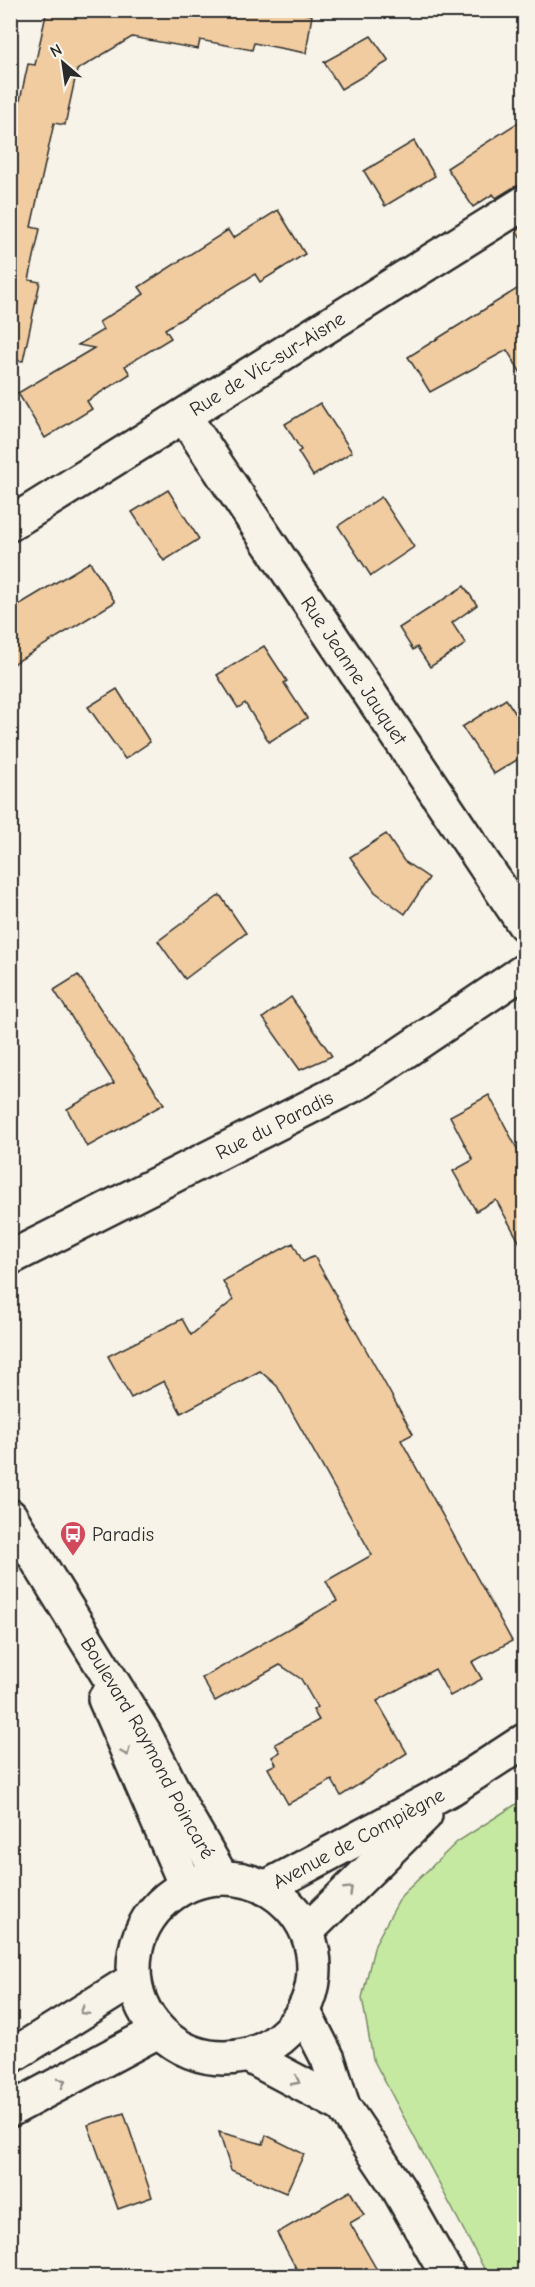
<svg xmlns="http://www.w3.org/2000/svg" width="535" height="2287" viewBox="0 0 535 2287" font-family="'Comic Neue',sans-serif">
<rect width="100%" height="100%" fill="#f7f3e8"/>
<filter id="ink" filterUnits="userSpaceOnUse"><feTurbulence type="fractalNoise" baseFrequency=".0167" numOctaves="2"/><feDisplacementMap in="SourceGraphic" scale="12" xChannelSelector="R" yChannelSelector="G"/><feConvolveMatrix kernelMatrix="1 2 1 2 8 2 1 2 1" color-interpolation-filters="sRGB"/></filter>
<g filter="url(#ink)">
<polygon fill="#c6e9a2" stroke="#788a66" stroke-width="1.5" points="524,1799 524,2276 488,2276 373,2059 362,1998 375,1944 402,1895 457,1842"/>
<g fill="#f0cca0" stroke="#2b2b2b" stroke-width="1.5">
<polygon points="47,10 284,10 312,15 306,53 254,43 252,50 200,40 198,49 132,37 77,70 65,125 54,123 31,227 40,229 29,280 40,282 23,361 10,360 10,113 17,114 28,64 35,65"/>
<polygon points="371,36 389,61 341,89 324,62"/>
<polygon points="525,118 525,184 514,187 496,198 493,194 473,207 447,168"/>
<polygon points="414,141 435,176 385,206 364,171"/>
<polygon points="278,210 305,254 260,282 255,274 165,329 171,338 125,366 130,374 87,401 92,409 45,438 18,393 94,348 78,345 103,330 99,322 144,294 139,287 228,230 233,238"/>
<polygon points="525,225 525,244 516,230"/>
<polygon points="525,284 525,380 507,350 430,392 408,357"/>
<polygon points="320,403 352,452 313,476 298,452 301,450 285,424"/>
<polygon points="168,490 199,539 164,561 132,512"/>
<polygon points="381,497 414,547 371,576 338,526"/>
<polygon points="90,562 115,602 10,666 10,610"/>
<polygon points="464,586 477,605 452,623 466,644 430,667 417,647 413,650 399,628"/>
<polygon points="264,646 287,681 284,683 307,718 269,742 245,703 238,708 217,675"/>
<polygon points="117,689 150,742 125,759 88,707"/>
<polygon points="506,699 525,728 525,755 494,774 462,727"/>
<polygon points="386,834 404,861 429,878 405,914 375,892 350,857"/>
<polygon points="220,895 246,933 185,979 158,941"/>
<polygon points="78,975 164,1104 87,1147 67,1109 114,1083 54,990"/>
<polygon points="291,997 332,1056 300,1070 263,1018"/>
<polygon points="489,1095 525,1164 525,1252 496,1200 476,1211 453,1171 473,1160 450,1116"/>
<polygon points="293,1243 303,1262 314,1256 350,1321 413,1434 401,1440 512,1641 472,1662 482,1679 450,1696 435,1669 377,1701 407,1753 341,1796 332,1780 288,1804 268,1768 276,1764 272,1757 280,1752 275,1744 319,1720 313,1710 317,1707 301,1679 280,1665 215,1701 202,1678 337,1601 326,1581 372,1555 277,1386 260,1371 181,1413 164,1381 131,1398 108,1356 182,1319 191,1335 233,1300 223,1281"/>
<polygon points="124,2113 152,2197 118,2209 88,2125"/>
<polygon points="219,2132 263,2144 266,2135 304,2154 286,2193 231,2170"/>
<polygon points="350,2191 364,2215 350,2223 381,2277 301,2277 277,2233"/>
</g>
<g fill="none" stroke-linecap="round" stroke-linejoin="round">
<g stroke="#2b2b2b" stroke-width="38">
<g id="street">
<path id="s1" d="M 184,416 L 524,924"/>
<path id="s2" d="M 10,524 L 524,203"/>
<path id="s3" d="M 10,1258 L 361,1081 L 524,971"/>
<path id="s4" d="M 10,1516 L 145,1735 L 185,1814 L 222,1878"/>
<polyline points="105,1699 186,1886"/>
</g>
</g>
<g stroke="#2b2b2b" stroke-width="38">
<g id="secondary">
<circle cx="224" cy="1968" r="90"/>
<path id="s5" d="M 265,1888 L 452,1788 L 524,1741"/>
<polyline points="307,1931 425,1815"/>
<polyline points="304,2012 328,2059 343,2106 398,2188 448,2276"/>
<polyline points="249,2056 343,2106"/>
<polyline points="10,2057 133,1980"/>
<polyline points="10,2110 158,2031"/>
</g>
</g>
<use href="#street" stroke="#f7f3e8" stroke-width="33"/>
<use href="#secondary" stroke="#f7f3e8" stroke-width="33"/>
</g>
<defs><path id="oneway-chevron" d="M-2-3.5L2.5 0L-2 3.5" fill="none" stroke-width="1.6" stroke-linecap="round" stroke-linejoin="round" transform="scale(1.5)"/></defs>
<g stroke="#918f8a">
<use href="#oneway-chevron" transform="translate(126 1752) rotate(67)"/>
<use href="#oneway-chevron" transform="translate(349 1890) rotate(-44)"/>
<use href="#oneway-chevron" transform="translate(84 2011) rotate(148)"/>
<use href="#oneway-chevron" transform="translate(296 2081) rotate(28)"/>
<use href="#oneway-chevron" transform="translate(62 2082) rotate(-28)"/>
</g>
</g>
<defs>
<g id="bus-pin" transform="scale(1.35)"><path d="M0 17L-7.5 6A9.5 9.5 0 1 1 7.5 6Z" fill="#d1495b" stroke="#f7f3e8"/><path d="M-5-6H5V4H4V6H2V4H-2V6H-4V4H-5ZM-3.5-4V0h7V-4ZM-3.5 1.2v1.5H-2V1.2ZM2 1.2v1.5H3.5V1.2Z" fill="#fff"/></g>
</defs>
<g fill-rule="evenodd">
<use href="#bus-pin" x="73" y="1534"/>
</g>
<g text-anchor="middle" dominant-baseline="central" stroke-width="4.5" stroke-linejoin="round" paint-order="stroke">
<g font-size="20" fill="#2b2b2b" stroke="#f7f3e8">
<text stroke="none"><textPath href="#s2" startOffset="303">Rue de Vic-sur-Aisne</textPath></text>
<text stroke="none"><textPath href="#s1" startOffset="306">Rue Jeanne Jauquet</textPath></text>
<text stroke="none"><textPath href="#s3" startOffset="296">Rue du Paradis</textPath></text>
<text stroke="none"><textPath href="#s4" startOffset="270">Boulevard Raymond Poincaré</textPath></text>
<text stroke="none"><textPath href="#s5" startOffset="106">Avenue de Compiègne</textPath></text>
</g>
<g font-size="20" fill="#2b2b2b" stroke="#f7f3e8" text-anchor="start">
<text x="92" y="1534">Paradis</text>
</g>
</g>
<rect width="535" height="2287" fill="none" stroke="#f7f3e8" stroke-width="36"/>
<rect x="18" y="18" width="499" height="2251" fill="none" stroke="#2b2b2b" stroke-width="2" filter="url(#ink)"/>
<g transform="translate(63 63) rotate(331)" stroke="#f7f3e8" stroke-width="4.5" paint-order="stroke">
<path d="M0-4.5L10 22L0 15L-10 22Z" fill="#2b2b2b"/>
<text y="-9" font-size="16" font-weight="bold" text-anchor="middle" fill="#2b2b2b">N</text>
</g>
</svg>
